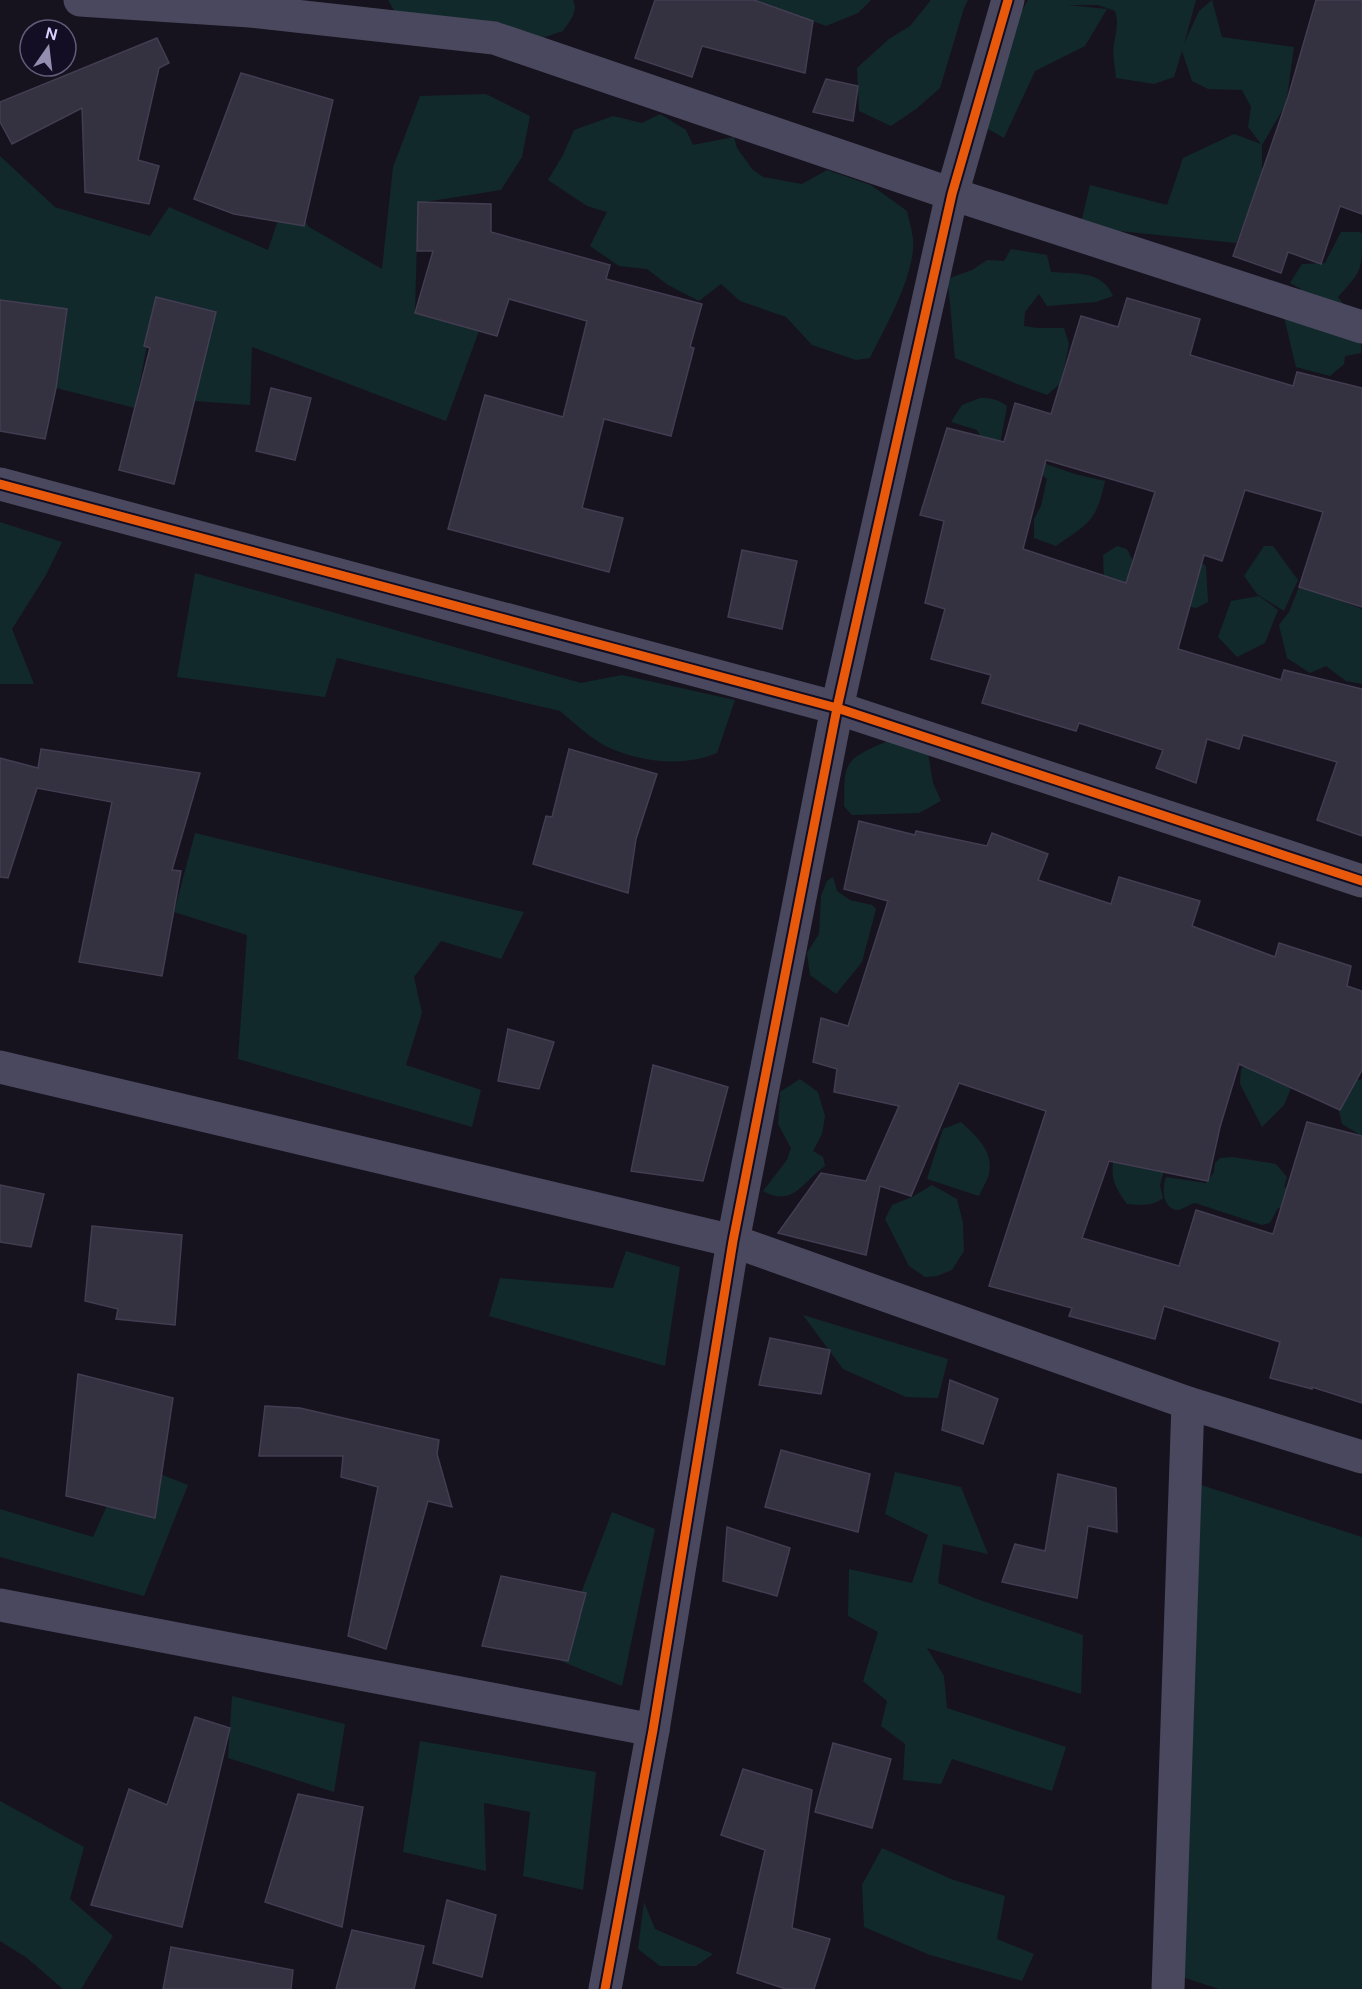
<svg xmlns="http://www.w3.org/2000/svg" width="1362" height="1989" viewBox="0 0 1362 1989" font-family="'DM Sans',sans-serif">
<rect width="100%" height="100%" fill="#16131e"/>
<g fill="#12292b">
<path d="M 388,0 L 573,0 C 579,12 569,22 563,31 L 542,38 L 395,12 Z"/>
<polygon points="756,0 871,0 858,13 826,26"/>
<polygon points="931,0 968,0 964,8 940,88 916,109 891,126 859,111 857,68 889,39 910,26"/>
<path d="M 1028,0 L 1196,0 L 1184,44 L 1199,11 L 1212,0 L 1222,37 L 1294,47 L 1286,104 L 1262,145 L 1262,178 L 1236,243 L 1080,227 L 1090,185 L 1167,205 L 1183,158 L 1234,134 L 1261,144 L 1248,127 L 1251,107 L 1242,90 L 1208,89 L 1192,81 L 1182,51 L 1174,77 L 1154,84 L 1116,78 C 1115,67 1112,54 1114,44 C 1116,31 1119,23 1115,11 L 1098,5 L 1068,5 L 1107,9 L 1085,46 L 1035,71 L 1004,138 L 961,114 Z"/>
<polygon points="486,94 530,116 522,157 501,190 418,203 415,313 479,331 446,421 252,347 250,405 194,401 216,312 156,297 135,408 56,388 67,309 0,300 0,156 55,207 150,236 169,207 268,250 286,196 309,227 382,269 393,167 420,96"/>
<path d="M 660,114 L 686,130 L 693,145 L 734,137 L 737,148 L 752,169 L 763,177 L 802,184 L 827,170 L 871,185 L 907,211 C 909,220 912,230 913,239 C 916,274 885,327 870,358 L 856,360 L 812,345 L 786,317 L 740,301 L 721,284 L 699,301 L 668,285 L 647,269 L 619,266 L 590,246 L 607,212 L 587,206 L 548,180 L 563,155 L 574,130 L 613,116 L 642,123 Z"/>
<path d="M 1341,232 L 1360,232 L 1362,234 C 1362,271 1362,270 1338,297 L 1357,322 L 1298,294 L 1301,289 L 1290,283 L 1302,264 L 1325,263 Z"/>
<path d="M 1011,249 L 1047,255 L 1051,272 C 1075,274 1102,270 1113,296 L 1096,302 L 1047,306 L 1039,294 L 1025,312 L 1024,326 L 1037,328 L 1064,328 L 1069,344 L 1061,383 L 1047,395 L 1017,384 L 955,358 C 952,332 951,305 947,279 L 972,270 L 987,260 L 1004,261 Z"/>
<polygon points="1284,317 1362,329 1361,353 1345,356 1344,364 1330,376 1296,367"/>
<path d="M 980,398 C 991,398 998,399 1007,406 L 998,455 L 983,441 L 977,430 L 951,422 L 962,405 Z"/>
<path d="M 1040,462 L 1075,474 L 1105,481 C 1096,522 1089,523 1056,546 L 1034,538 L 1034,519 L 1041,506 L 1047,479 L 1035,468 Z"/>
<polygon points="0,522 62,542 46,575 12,629 34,684 0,684"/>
<polygon points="1117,546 1127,549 1133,561 1170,573 1193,557 1206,566 1208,602 1196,608 1159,601 1105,609 1103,555"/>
<polygon points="1264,546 1273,546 1298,580 1284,611 1257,594 1244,576"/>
<path d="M 195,573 L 581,683 L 622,675 L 735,700 L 717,753 C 686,766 649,763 617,751 C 596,744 577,725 560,711 L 337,658 L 325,697 L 177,677 Z"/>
<polygon points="1299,587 1336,599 1362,609 1362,684 1346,681 1326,666 1310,673 1287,658 1279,625 1289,612"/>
<polygon points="1259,596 1278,610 1265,643 1237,657 1218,637 1231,601"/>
<path d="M 891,740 L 928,753 L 933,783 L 941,801 L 919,813 L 852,815 L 844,806 C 845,793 842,774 850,763 C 857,753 880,744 891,740 Z"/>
<polygon points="195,833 524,912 501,959 441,941 414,977 422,1013 406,1065 481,1090 472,1127 238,1059 247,935 174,912"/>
<polygon points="833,877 837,891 850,900 872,905 876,909 862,962 836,994 810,975 807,953 819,934 821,896 827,881"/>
<polygon points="1272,1044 1298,1072 1284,1105 1262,1127 1240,1084 1241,1069"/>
<path d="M 800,1079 L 818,1092 L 825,1116 L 822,1134 L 813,1151 L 823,1157 L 825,1166 C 802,1182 793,1208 763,1191 L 787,1160 L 791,1148 L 778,1124 L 780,1092 Z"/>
<polygon points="1362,1079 1362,1136 1342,1124 1337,1102 1349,1082"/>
<path d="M 961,1122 C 976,1136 994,1151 989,1174 C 987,1181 982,1189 979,1196 L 927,1179 L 943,1129 Z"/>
<path d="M 1173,1138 L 1160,1185 L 1163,1198 C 1152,1207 1140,1205 1127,1204 C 1114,1186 1110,1178 1114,1156 Z"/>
<path d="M 1233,1157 L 1276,1164 L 1287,1177 L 1284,1187 L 1295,1191 L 1287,1207 L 1278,1208 L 1270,1223 L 1262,1225 L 1195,1203 C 1189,1204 1183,1210 1177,1210 C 1162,1209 1162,1187 1166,1177 L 1206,1183 L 1214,1172 L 1215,1163 L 1220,1158 Z"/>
<polygon points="932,1185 957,1199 963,1223 964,1251 952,1270 937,1276 925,1277 909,1266 885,1219 892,1205 912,1197"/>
<polygon points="626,1251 680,1267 665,1366 489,1316 500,1278 613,1288"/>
<polygon points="803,1315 948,1359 938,1398 906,1397 843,1369"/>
<polygon points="127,1461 188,1485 144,1596 0,1557 0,1509 93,1537"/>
<polygon points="895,1472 961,1487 988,1554 943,1544 938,1583 977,1599 1083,1635 1081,1694 927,1648 944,1676 947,1708 1066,1747 1052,1791 952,1759 941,1784 903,1780 905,1744 881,1726 887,1701 863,1681 878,1632 848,1616 849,1569 912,1583 928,1535 885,1514"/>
<polygon points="1195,1483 1362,1537 1362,1989 1219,1989 1164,1971"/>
<polygon points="612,1512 655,1529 622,1686 556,1659"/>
<polygon points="232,1696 345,1724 334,1792 228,1758"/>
<polygon points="420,1741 596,1772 583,1890 523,1876 530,1812 484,1803 486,1871 403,1852"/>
<polygon points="0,1801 84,1847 70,1899 113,1936 81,1989 63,1989 27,1958 0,1941"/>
<polygon points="882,1848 951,1879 1005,1896 997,1939 1034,1954 1022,1981 930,1955 864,1927 862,1885"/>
<polygon points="644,1902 655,1929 713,1954 696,1966 660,1966 638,1949"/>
</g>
<g fill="#343140" stroke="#433d52" stroke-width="1.5" fill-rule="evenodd">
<polygon points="655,0 754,0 813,21 805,73 702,46 692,77 635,58"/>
<polygon points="1316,0 1362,0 1362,214 1340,206 1321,264 1288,252 1281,273 1233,256 1288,97"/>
<polygon points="157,38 169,63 159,68 138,160 159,166 149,204 85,192 82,108 12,144 0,122 0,102"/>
<polygon points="241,73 333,100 304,226 234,214 194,199"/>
<polygon points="826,79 858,86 853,121 813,112"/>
<polygon points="418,202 491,204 491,232 610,265 606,279 702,304 690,347 694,348 671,436 604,419 582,508 623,518 609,572 448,529 485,395 563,417 587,321 509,299 497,336 415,313 433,251 417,251"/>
<polygon points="156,297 216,312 174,484 119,470 150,348 144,346"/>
<path d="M 1127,298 L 1200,319 L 1190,355 L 1293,386 L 1297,372 L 1362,388 L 1362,607 L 1299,587 L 1323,512 L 1245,490 L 1222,561 L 1204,555 L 1178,649 L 1281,680 L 1284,670 L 1362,689 L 1362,836 L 1317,820 L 1337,762 L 1243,735 L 1239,749 L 1207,739 L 1196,783 L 1156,768 L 1163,750 L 1079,723 L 1076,731 L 982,703 L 991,675 L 931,659 L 945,609 L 925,603 L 944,521 L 920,515 L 947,428 L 1004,442 L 1015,403 L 1051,414 L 1081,316 L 1118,327 ZM 1046,460 L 1155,492 L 1126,583 L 1023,549 Z"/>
<polygon points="0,300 67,309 56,388 45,439 0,431"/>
<polygon points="271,388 311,398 295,460 256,451"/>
<polygon points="742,550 797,561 782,629 728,617"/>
<polygon points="41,749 200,773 172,870 181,871 162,976 79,962 112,802 37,788 8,878 0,877 0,758 38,768"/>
<polygon points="569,749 657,774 636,839 628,893 533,864 546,816 552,817"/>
<polygon points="859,821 915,835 916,831 987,846 992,833 1048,854 1038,880 1111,904 1119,877 1200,901 1192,926 1275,957 1279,943 1351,966 1347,986 1362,991 1362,1070 1340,1110 1239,1064 1220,1127 1208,1181 1109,1161 1082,1238 1179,1266 1196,1210 1273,1234 1307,1122 1362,1136 1362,1403 1312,1387 1312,1389 1270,1378 1280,1342 1164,1306 1155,1339 1069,1316 1072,1308 989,1286 1046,1111 959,1083 911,1196 880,1186 866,1255 778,1233 821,1173 866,1181 899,1106 834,1092 837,1069 813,1062 821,1018 848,1026 888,901 844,889"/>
<polygon points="508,1029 554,1042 539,1089 498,1081"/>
<polygon points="653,1065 728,1087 703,1181 631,1171"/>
<polygon points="0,1185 44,1194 31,1247 0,1242"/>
<polygon points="92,1226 182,1235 175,1325 116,1319 118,1309 85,1301"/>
<polygon points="770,1338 830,1350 821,1394 759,1385"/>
<polygon points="78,1374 173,1398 155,1518 66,1496"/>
<polygon points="950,1380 998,1399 983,1444 942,1430"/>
<polygon points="265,1406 300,1408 439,1440 437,1454 452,1507 428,1501 386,1649 348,1636 378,1487 341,1477 343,1456 259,1456"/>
<polygon points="781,1450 870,1474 858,1532 765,1507"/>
<polygon points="1058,1474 1116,1488 1117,1532 1088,1526 1077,1598 1002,1582 1015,1544 1045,1551"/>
<polygon points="727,1527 790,1548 777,1596 723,1581"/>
<polygon points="501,1576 586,1593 568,1661 482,1646"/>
<polygon points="195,1717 230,1728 182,1927 91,1905 129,1789 167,1805"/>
<polygon points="833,1743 891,1759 872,1828 815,1812"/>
<polygon points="743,1769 812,1790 792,1928 830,1939 814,1989 786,1989 737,1973 765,1850 721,1835"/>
<polygon points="298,1794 363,1807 342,1927 265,1902"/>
<polygon points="447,1900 496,1915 482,1977 433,1963"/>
<polygon points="352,1930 424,1946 414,1989 336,1989"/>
<polygon points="171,1947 293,1970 291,1989 163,1989"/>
</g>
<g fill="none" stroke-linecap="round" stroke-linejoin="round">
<g stroke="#4a485f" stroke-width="33">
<polyline points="80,0 250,11 494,38 952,194 1362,327"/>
<polyline points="0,484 837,708 1362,881"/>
<polyline points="0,1067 733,1241 1188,1403 1362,1457"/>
<polyline points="0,1605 653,1730"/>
<polyline points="605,1989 653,1730 733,1241 837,708 952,194 1008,0"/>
<polyline points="1168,1989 1188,1403"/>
</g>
<g stroke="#130e23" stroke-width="13">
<g id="cycleway">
<polyline points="0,484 837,708 1362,881"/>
<polyline points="605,1989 653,1730 733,1241 837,708 952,194 1008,0"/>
</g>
</g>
<use href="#cycleway" stroke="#e8590c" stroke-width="9"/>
</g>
<g transform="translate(48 48) rotate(14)"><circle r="28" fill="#130e23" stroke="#625c7b" stroke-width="1.5"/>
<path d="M0-4.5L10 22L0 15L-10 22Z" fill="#948eb0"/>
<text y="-9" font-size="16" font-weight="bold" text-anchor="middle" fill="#d8d0ff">N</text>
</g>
</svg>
